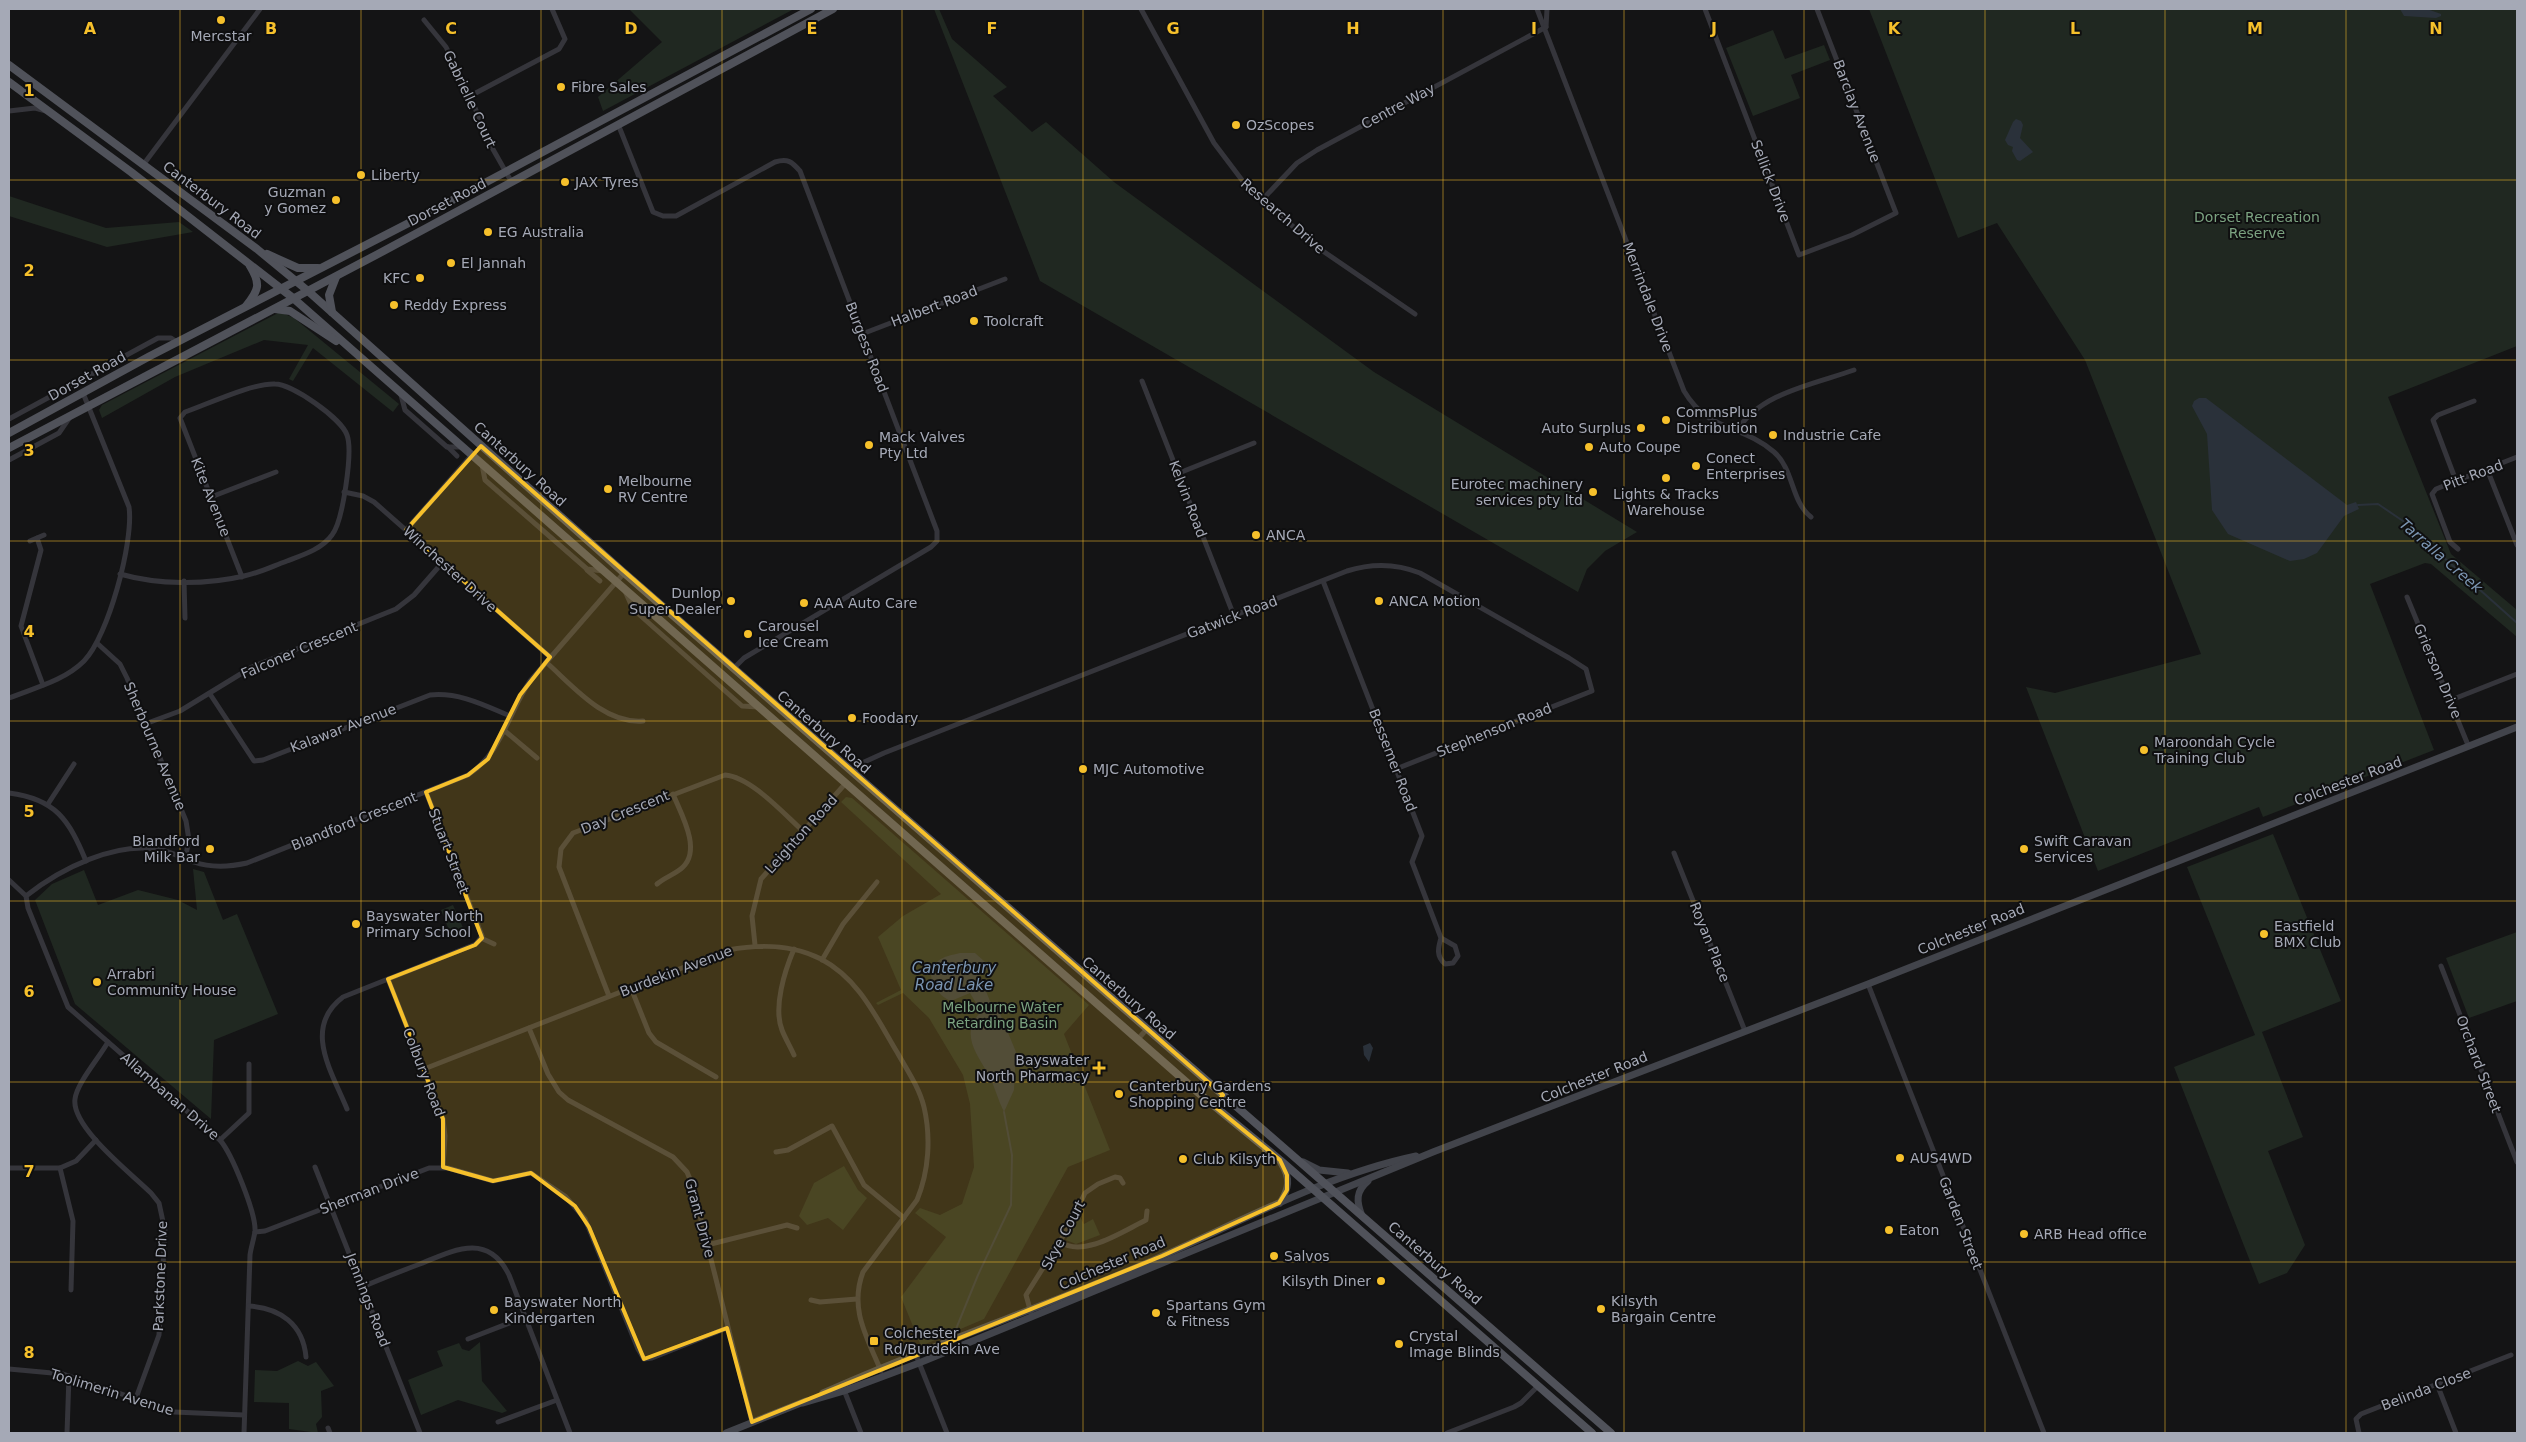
<svg xmlns="http://www.w3.org/2000/svg" width="2526" height="1442" viewBox="0 0 2526 1442" font-family="'DejaVu Sans',sans-serif">
<rect width="100%" height="100%" fill="#141415"/>
<g fill="#202821">
<polygon points="629,9 794,9 603,111 598,97 662,42"/>
<polygon points="934,9 939,9 952,39 1007,87 993,96 1032,132 1046,122 1114,182 1374,372 1637,532 1605,551 1587,569 1578,592 1040,281"/>
<polygon points="1869,9 2517,9 2517,346 2388,397 2451,554 2517,610 2517,637 2431,564 2425,563 2370,584 2434,750 2263,817 2259,807 2098,871 2026,687 2055,693 2201,654 2085,360 1997,223 1958,238"/>
<polygon points="1773,30 1785,59 1824,45 1830,60 1791,75 1800,98 1753,116 1726,48"/>
<polygon points="9,196 106,228 179,222 193,232 107,247 9,216"/>
<polygon points="280,312 294,318 399,404 393,412 313,348 293,381 289,379 308,345 264,340 175,377 102,418 99,410 102,405"/>
<polygon points="846,797 852,798 1089,1005 1064,1034 1110,1150 1068,1167 984,1319 921,1346 901,1297 946,1237 915,1213 920,1208 940,1215 962,1204 974,1167 970,1104 963,1075 929,1018 903,993 878,1005 876,1003 901,990 878,937 903,916 941,894 841,802"/>
<polygon points="2273,834 2341,1001 2262,1032 2303,1137 2268,1151 2305,1245 2287,1273 2259,1284 2174,1067 2255,1035 2187,867"/>
<polygon points="193,869 204,872 223,920 237,914 278,1014 214,1040 211,1119 75,1004 35,900 52,884 84,870 98,905 138,890 178,900 197,910"/>
<polygon points="453,905 464,930 451,935 441,910"/>
<polygon points="2517,932 2517,1001 2469,1018 2446,958"/>
<polygon points="844,1166 858,1190 867,1198 843,1230 828,1218 807,1225 799,1216 814,1183"/>
<polygon points="1079,1215 1084,1224 1093,1219 1100,1235 1076,1244 1066,1240"/>
<polygon points="480,1342 482,1381 507,1411 502,1413 458,1400 421,1415 408,1380 443,1366 437,1351 459,1343 462,1349 469,1351"/>
<polygon points="298,1361 308,1366 316,1362 334,1386 321,1391 322,1417 316,1424 318,1433 289,1429 289,1403 254,1402 255,1370 277,1371"/>
</g>
<g fill="#2a313a">
<polygon points="2400,9 2427,9 2441,14 2441,16 2436,18 2404,16"/>
<polygon points="2016,119 2021,121 2023,125 2020,138 2033,152 2020,161 2017,160 2012,151 2013,147 2008,145 2005,140 2013,122"/>
<polygon points="2199,398 2206,398 2347,505 2356,502 2359,509 2344,516 2317,553 2304,559 2290,561 2228,534 2212,510 2207,434 2192,406 2194,401"/>
<path d="M 960,953 L 975,953 L 993,969 L 985,970 L 979,974 L 990,1001 L 999,1011 L 1016,1052 L 1014,1090 L 1004,1112 C 998,1100 994,1084 987,1072 C 976,1053 961,1034 979,1014 L 976,1003 L 970,993 L 951,1001 C 937,996 922,974 938,961 C 944,956 952,955 960,953 Z"/>
<polygon points="1370,1043 1373,1048 1369,1062 1364,1055 1363,1046"/>
</g>
<g fill="none" stroke-linecap="round" stroke-linejoin="round">
<g stroke="#2a313a" stroke-width="2">
<polyline points="2358,505 2378,504 2403,521 2517,623"/>
<polyline points="956,1329 978,1275 1011,1205 1012,1155 1004,1112"/>
</g>
<g stroke="#35353b" stroke-width="5">
<polyline points="1141,9 1214,143 1248,188 1317,247 1415,314"/>
<path d="M 1537,9 L 1684,391 C 1709,433 1742,424 1774,452 C 1794,469 1791,502 1811,517"/>
<polyline points="1705,9 1799,255 1852,235 1896,213 1817,9"/>
<polyline points="424,20 446,47 470,96 490,144 511,181"/>
<polyline points="1546,27 1547,9"/>
<polyline points="470,96 559,49 565,39 552,9"/>
<polyline points="9,111 35,108 46,111"/>
<path d="M 618,124 L 653,212 L 663,216 L 676,216 L 775,162 C 788,158 792,162 800,171 L 937,531 L 937,541 L 931,547 L 744,658 L 733,669"/>
<polyline points="143,165 260,9"/>
<polyline points="1261,201 1297,163 1317,150 1546,27"/>
<polyline points="862,334 1005,279"/>
<polyline points="1142,381 1234,616"/>
<polyline points="401,395 405,410 447,447 461,447"/>
<polyline points="9,419 158,338 171,338 177,342"/>
<path d="M 1737,431 C 1759,393 1815,384 1854,370"/>
<polyline points="448,447 457,456"/>
<polyline points="9,460 59,433 70,417"/>
<polyline points="482,465 485,480 587,569 603,571"/>
<polyline points="2487,469 2517,545"/>
<polyline points="1179,473 1254,443"/>
<polyline points="2456,481 2433,420 2438,415 2474,401"/>
<polyline points="344,492 363,496 374,502 550,657"/>
<polyline points="211,497 276,472"/>
<polyline points="406,530 471,456"/>
<polyline points="37,538 41,550 21,626 43,685"/>
<polyline points="30,541 44,535"/>
<polyline points="2458,549 2450,542 2432,494 2436,489 2517,457"/>
<polyline points="587,570 600,581"/>
<path d="M 120,574 C 158,585 206,585 244,576 C 259,573 273,566 287,561 C 303,555 322,549 332,535 C 343,521 353,451 347,435 C 341,418 292,384 275,384 C 252,383 208,404 185,412 L 180,418 L 242,577"/>
<polyline points="184,581 185,618"/>
<path d="M 1323,581 L 1422,836 L 1412,862 L 1441,938 C 1438,948 1436,956 1445,964 L 1453,963 L 1458,956 L 1455,946 L 1441,938"/>
<polyline points="625,591 633,609 742,706 758,707"/>
<polyline points="2407,597 2468,745"/>
<polyline points="98,644 120,664 127,678 186,821 189,840 185,859"/>
<path d="M 546,662 C 573,686 604,724 643,721"/>
<path d="M 210,694 L 254,761 L 263,760 L 430,695 C 459,692 484,705 510,716"/>
<path d="M 9,698 C 34,688 64,681 84,661 C 108,637 134,541 129,507 L 83,393"/>
<polyline points="2451,700 2517,674"/>
<polyline points="145,724 180,711 252,667 396,609 414,595 442,563"/>
<polyline points="505,731 537,758"/>
<path d="M 852,773 L 862,763 L 884,753 L 1347,571 C 1372,563 1395,563 1420,573 L 1569,658 L 1586,669 L 1592,691 L 1396,769"/>
<path d="M 9,793 C 56,799 69,820 86,861"/>
<polyline points="48,804 74,764"/>
<polyline points="1674,853 1745,1031"/>
<path d="M 9,880 L 26,896 L 28,908 L 68,1007 L 220,1140 C 232,1154 256,1213 255,1231 C 254,1239 251,1247 250,1255 L 244,1433"/>
<path d="M 657,884 C 665,877 676,874 683,867 C 702,849 680,812 673,794"/>
<path d="M 26,896 C 60,869 117,840 161,850 C 173,852 182,859 194,862 C 211,868 229,867 247,863 L 468,775 C 502,753 508,713 530,681 L 624,573"/>
<polyline points="481,938 494,944"/>
<polyline points="755,945 752,916 761,879 845,784"/>
<polyline points="822,960 843,924 877,882"/>
<polyline points="2441,966 2517,1162"/>
<polyline points="388,979 443,1119 445,1136 443,1167"/>
<polyline points="1868,984 2044,1433"/>
<polyline points="631,988 649,1033 656,1042 716,1077"/>
<path d="M 609,996 L 559,867 L 561,849 L 573,833 L 725,775 C 751,777 784,814 803,831"/>
<polyline points="529,1028 548,1074 559,1092 568,1100 673,1157 687,1172 692,1184 752,1422"/>
<polyline points="1138,1039 1146,1030"/>
<path d="M 108,1042 C 99,1058 77,1083 75,1099 C 71,1127 132,1174 151,1193 L 159,1203 L 165,1231 L 159,1335 L 136,1398"/>
<path d="M 794,1055 C 790,1046 785,1038 782,1030 C 773,1007 785,970 794,949"/>
<path d="M 424,1069 L 728,950 C 760,944 791,944 821,959 C 859,979 876,1017 897,1052 C 907,1070 919,1087 924,1107 C 931,1137 929,1171 917,1200 L 863,1272 C 849,1309 867,1337 881,1371"/>
<path d="M 347,1109 C 332,1072 302,1028 343,997 L 476,944 L 482,936 L 426,792"/>
<polyline points="220,1140 249,1113 249,1064"/>
<polyline points="776,1152 788,1150 832,1126 864,1185 904,1218"/>
<polyline points="315,1167 420,1433"/>
<polyline points="9,1168 60,1168 76,1161 96,1140"/>
<polyline points="60,1168 73,1221 71,1290"/>
<polyline points="255,1232 265,1231 429,1168 448,1168 493,1181 531,1173 565,1196 585,1219 638,1349 644,1359 652,1358 727,1328"/>
<path d="M 1060,1242 C 1084,1258 1123,1231 1146,1220 L 1147,1211"/>
<polyline points="707,1245 787,1225 797,1228"/>
<path d="M 362,1287 C 381,1279 401,1271 420,1264 C 454,1250 488,1232 509,1275 L 570,1433"/>
<polyline points="811,1300 820,1302 857,1299"/>
<path d="M 249,1306 C 280,1308 303,1324 306,1357"/>
<polyline points="1031,1313 1026,1295 1070,1225 1085,1193 1098,1184 1115,1177 1120,1178 1123,1183"/>
<polyline points="468,1339 525,1317"/>
<polyline points="916,1355 947,1433"/>
<polyline points="9,1369 63,1374 174,1412 244,1415"/>
<polyline points="2437,1384 2456,1433"/>
<polyline points="844,1390 861,1433"/>
<polyline points="498,1422 557,1400"/>
<polyline points="328,1428 330,1433"/>
<polyline points="67,1433 69,1376"/>
<polyline points="1447,1433 1514,1407 1521,1403 1538,1386"/>
<polyline points="2359,1433 2356,1419 2361,1414 2511,1355"/>
</g>
<g stroke="#42444b" stroke-width="7">
<polyline points="1303,1162 1319,1170 1348,1173"/>
<path d="M 1280,1203 C 1289,1188 1291,1179 1281,1163"/>
<path d="M 1362,1216 C 1356,1201 1356,1191 1368,1181"/>
<path d="M 823,1393 C 925,1347 1032,1311 1135,1268 C 1228,1229 1317,1177 1416,1156"/>
<polyline points="803,1403 844,1391 919,1363 1433,1152 1868,984 2517,727"/>
<polyline points="726,1433 806,1401"/>
</g>
<g stroke="#50525a" stroke-width="8">
<polyline points="9,65 257,249 308,291 622,571 1611,1433"/>
<polyline points="9,82 131,172 293,298 1201,1095 1280,1160 1592,1433"/>
<polyline points="267,254 298,268 318,268"/>
<path d="M 246,306 C 259,290 261,284 250,266"/>
<polyline points="275,309 290,311 336,341"/>
<polyline points="332,312 329,295 336,277"/>
<polyline points="9,433 150,356 432,211 811,9"/>
<polyline points="9,448 378,254 833,9"/>
</g>
</g>
<path fill="#f6c02b" fill-opacity="0.2" stroke="#f6c02b" stroke-width="4" stroke-linejoin="round" d="M 481,446 L 1223,1095 L 1214,1106 L 1280,1160 L 1287,1175 L 1287,1190 L 1279,1203 L 1162,1256 L 752,1422 L 727,1328 L 644,1359 L 589,1227 L 575,1206 L 531,1173 L 493,1181 L 443,1167 L 443,1119 L 388,979 L 475,945 L 482,938 L 426,792 L 468,775 L 488,759 L 520,695 L 550,657 L 406,530 Z"/>
<path fill="none" stroke="#f6c02b" stroke-width="1" stroke-opacity="0.55" d="M 180,9 L 180,1433M 361,9 L 361,1433M 541,9 L 541,1433M 722,9 L 722,1433M 902,9 L 902,1433M 1083,9 L 1083,1433M 1263,9 L 1263,1433M 1443,9 L 1443,1433M 1624,9 L 1624,1433M 1804,9 L 1804,1433M 1985,9 L 1985,1433M 2165,9 L 2165,1433M 2346,9 L 2346,1433M 9,180 L 2517,180M 9,360 L 2517,360M 9,541 L 2517,541M 9,721 L 2517,721M 9,901 L 2517,901M 9,1082 L 2517,1082M 9,1262 L 2517,1262"/>
<g fill="#f6c02b" stroke="#0f0f10" stroke-width="2">
<circle cx="221" cy="20" r="5"/>
<circle cx="561" cy="87" r="5"/>
<circle cx="1236" cy="125" r="5"/>
<circle cx="361" cy="175" r="5"/>
<circle cx="565" cy="182" r="5"/>
<circle cx="336" cy="200" r="5"/>
<circle cx="488" cy="232" r="5"/>
<circle cx="451" cy="263" r="5"/>
<circle cx="420" cy="278" r="5"/>
<circle cx="394" cy="305" r="5"/>
<circle cx="974" cy="321" r="5"/>
<circle cx="1666" cy="420" r="5"/>
<circle cx="1641" cy="428" r="5"/>
<circle cx="1773" cy="435" r="5"/>
<circle cx="869" cy="445" r="5"/>
<circle cx="1589" cy="447" r="5"/>
<circle cx="1696" cy="466" r="5"/>
<circle cx="1666" cy="478" r="5"/>
<circle cx="608" cy="489" r="5"/>
<circle cx="1593" cy="492" r="5"/>
<circle cx="1256" cy="535" r="5"/>
<circle cx="731" cy="601" r="5"/>
<circle cx="1379" cy="601" r="5"/>
<circle cx="804" cy="603" r="5"/>
<circle cx="748" cy="634" r="5"/>
<circle cx="852" cy="718" r="5"/>
<circle cx="2144" cy="750" r="5"/>
<circle cx="1083" cy="769" r="5"/>
<circle cx="210" cy="849" r="5"/>
<circle cx="2024" cy="849" r="5"/>
<circle cx="356" cy="924" r="5"/>
<circle cx="2264" cy="934" r="5"/>
<circle cx="97" cy="982" r="5"/>
<path d="M1096.5 1060.5h5v5h5v5h-5v5h-5v-5h-5v-5h5z"/>
<circle cx="1119" cy="1094" r="5"/>
<circle cx="1900" cy="1158" r="5"/>
<circle cx="1183" cy="1159" r="5"/>
<circle cx="1889" cy="1230" r="5"/>
<circle cx="2024" cy="1234" r="5"/>
<circle cx="1274" cy="1256" r="5"/>
<circle cx="1381" cy="1281" r="5"/>
<circle cx="1601" cy="1309" r="5"/>
<circle cx="494" cy="1310" r="5"/>
<circle cx="1156" cy="1313" r="5"/>
<rect x="869" y="1336" width="10" height="10" rx="2.5"/>
<circle cx="1399" cy="1344" r="5"/>
</g>
<g text-anchor="middle" dominant-baseline="central" stroke-width="4" stroke-linejoin="round" paint-order="stroke">
<g font-size="14" fill="#a5a9b6" stroke="#0f0f10" text-anchor="start">
<text x="221" y="36" text-anchor="middle">Mercstar</text>
<text x="571" y="87">Fibre Sales</text>
<text x="1246" y="125">OzScopes</text>
<text x="371" y="175">Liberty</text>
<text x="575" y="182">JAX Tyres</text>
<text x="326" y="192" text-anchor="end">Guzman<tspan x="326" dy="16">y Gomez</tspan></text>
<text x="498" y="232">EG Australia</text>
<text x="461" y="263">El Jannah</text>
<text x="410" y="278" text-anchor="end">KFC</text>
<text x="404" y="305">Reddy Express</text>
<text x="984" y="321">Toolcraft</text>
<text x="1676" y="412">CommsPlus<tspan x="1676" dy="16">Distribution</tspan></text>
<text x="1631" y="428" text-anchor="end">Auto Surplus</text>
<text x="1783" y="435">Industrie Cafe</text>
<text x="879" y="437">Mack Valves<tspan x="879" dy="16">Pty Ltd</tspan></text>
<text x="1599" y="447">Auto Coupe</text>
<text x="1706" y="458">Conect<tspan x="1706" dy="16">Enterprises</tspan></text>
<text x="618" y="481">Melbourne<tspan x="618" dy="16">RV Centre</tspan></text>
<text x="1583" y="484" text-anchor="end">Eurotec machinery<tspan x="1583" dy="16">services pty ltd</tspan></text>
<text x="1666" y="494" text-anchor="middle">Lights &amp; Tracks<tspan x="1666" dy="16">Warehouse</tspan></text>
<text x="1266" y="535">ANCA</text>
<text x="721" y="593" text-anchor="end">Dunlop<tspan x="721" dy="16">Super Dealer</tspan></text>
<text x="1389" y="601">ANCA Motion</text>
<text x="814" y="603">AAA Auto Care</text>
<text x="758" y="626">Carousel<tspan x="758" dy="16">Ice Cream</tspan></text>
<text x="862" y="718">Foodary</text>
<text x="2154" y="742">Maroondah Cycle<tspan x="2154" dy="16">Training Club</tspan></text>
<text x="1093" y="769">MJC Automotive</text>
<text x="200" y="841" text-anchor="end">Blandford<tspan x="200" dy="16">Milk Bar</tspan></text>
<text x="2034" y="841">Swift Caravan<tspan x="2034" dy="16">Services</tspan></text>
<text x="366" y="916">Bayswater North<tspan x="366" dy="16">Primary School</tspan></text>
<text x="2274" y="926">Eastfield<tspan x="2274" dy="16">BMX Club</tspan></text>
<text x="107" y="974">Arrabri<tspan x="107" dy="16">Community House</tspan></text>
<text x="1089" y="1060" text-anchor="end">Bayswater<tspan x="1089" dy="16">North Pharmacy</tspan></text>
<text x="1129" y="1086">Canterbury Gardens<tspan x="1129" dy="16">Shopping Centre</tspan></text>
<text x="1910" y="1158">AUS4WD</text>
<text x="1193" y="1159">Club Kilsyth</text>
<text x="1899" y="1230">Eaton</text>
<text x="2034" y="1234">ARB Head office</text>
<text x="1284" y="1256">Salvos</text>
<text x="1371" y="1281" text-anchor="end">Kilsyth Diner</text>
<text x="1611" y="1301">Kilsyth<tspan x="1611" dy="16">Bargain Centre</tspan></text>
<text x="504" y="1302">Bayswater North<tspan x="504" dy="16">Kindergarten</tspan></text>
<text x="1166" y="1305">Spartans Gym<tspan x="1166" dy="16">&amp; Fitness</tspan></text>
<text x="884" y="1333">Colchester<tspan x="884" dy="16">Rd/Burdekin Ave</tspan></text>
<text x="1409" y="1336">Crystal<tspan x="1409" dy="16">Image Blinds</tspan></text>
</g>
<g font-size="14" fill="#a5a9b6" stroke="#0f0f10">
<text transform="translate(470 99) rotate(65)">Gabrielle Court</text>
<text transform="translate(1398 106) rotate(-28)">Centre Way</text>
<text transform="translate(1857 111) rotate(69)">Barclay Avenue</text>
<text transform="translate(1771 181) rotate(69)">Sellick Drive</text>
<text transform="translate(212 200) rotate(37)">Canterbury Road</text>
<text transform="translate(447 202) rotate(-28)">Dorset Road</text>
<text transform="translate(1283 216) rotate(41)">Research Drive</text>
<text transform="translate(1648 297) rotate(69)">Merrindale Drive</text>
<text transform="translate(934 306) rotate(-21)">Halbert Road</text>
<text transform="translate(867 347) rotate(69)">Burgess Road</text>
<text transform="translate(87 376) rotate(-29)">Dorset Road</text>
<text transform="translate(520 464) rotate(42)">Canterbury Road</text>
<text transform="translate(2473 475) rotate(-21)">Pitt Road</text>
<text transform="translate(211 497) rotate(68)">Kite Avenue</text>
<text transform="translate(1188 499) rotate(69)">Kelvin Road</text>
<text transform="translate(450 569) rotate(42)">Winchester Drive</text>
<text transform="translate(1232 617) rotate(-21)">Gatwick Road</text>
<text transform="translate(299 650) rotate(-23)">Falconer Crescent</text>
<text transform="translate(2438 671) rotate(67)">Grierson Drive</text>
<text transform="translate(343 728) rotate(-21)">Kalawar Avenue</text>
<text transform="translate(1494 730) rotate(-22)">Stephenson Road</text>
<text transform="translate(824 732) rotate(41)">Canterbury Road</text>
<text transform="translate(155 746) rotate(67)">Sherbourne Avenue</text>
<text transform="translate(1393 760) rotate(69)">Bessemer Road</text>
<text transform="translate(2348 781) rotate(-21)">Colchester Road</text>
<text transform="translate(625 812) rotate(-22)">Day Crescent</text>
<text transform="translate(354 821) rotate(-22)">Blandford Crescent</text>
<text transform="translate(801 834) rotate(-48)">Leighton Road</text>
<text transform="translate(449 851) rotate(69)">Stuart Street</text>
<text transform="translate(1971 929) rotate(-22)">Colchester Road</text>
<text transform="translate(1710 942) rotate(68)">Royan Place</text>
<text transform="translate(676 971) rotate(-21)">Burdekin Avenue</text>
<text transform="translate(1129 998) rotate(41)">Canterbury Road</text>
<text transform="translate(2479 1064) rotate(69)">Orchard Street</text>
<text transform="translate(424 1072) rotate(69)">Colbury Road</text>
<text transform="translate(1594 1077) rotate(-22)">Colchester Road</text>
<text transform="translate(170 1096) rotate(41)">Allambanan Drive</text>
<text transform="translate(369 1191) rotate(-21)">Sherman Drive</text>
<text transform="translate(700 1218) rotate(75)">Grant Drive</text>
<text transform="translate(1961 1223) rotate(69)">Garden Street</text>
<text transform="translate(1063 1235) rotate(-62)">Skye Court</text>
<text transform="translate(1112 1263) rotate(-23)">Colchester Road</text>
<text transform="translate(1435 1263) rotate(41)">Canterbury Road</text>
<text transform="translate(160 1276) rotate(-88)">Parkstone Drive</text>
<text transform="translate(368 1300) rotate(69)">Jennings Road</text>
<text transform="translate(2426 1389) rotate(-21)">Belinda Close</text>
<text transform="translate(112 1392) rotate(17)">Toolimerin Avenue</text>
</g>
<g font-size="14" fill="#7ba280" stroke="#0f0f10">
<text x="2257" y="217">Dorset Recreation<tspan x="2257" dy="16">Reserve</tspan></text>
<text x="1002" y="1007">Melbourne Water<tspan x="1002" dy="16">Retarding Basin</tspan></text>
</g>
<g font-size="15" font-style="italic" fill="#7b95b2" stroke="#0f0f10">
<text transform="translate(2441 556) rotate(41)">Tarralla Creek</text>
<text x="954" y="968">Canterbury<tspan x="954" dy="17">Road Lake</tspan></text>
</g>
</g>
<g font-size="16" text-anchor="middle" font-weight="bold" fill="#f6c02b" stroke="#0f0f10" stroke-width="4" stroke-linejoin="round" paint-order="stroke">
<text x="90" y="34">A</text>
<text x="271" y="34">B</text>
<text x="451" y="34">C</text>
<text x="631" y="34">D</text>
<text x="812" y="34">E</text>
<text x="992" y="34">F</text>
<text x="1173" y="34">G</text>
<text x="1353" y="34">H</text>
<text x="1534" y="34">I</text>
<text x="1714" y="34">J</text>
<text x="1894" y="34">K</text>
<text x="2075" y="34">L</text>
<text x="2255" y="34">M</text>
<text x="2436" y="34">N</text>
<text x="29" y="96">1</text>
<text x="29" y="276">2</text>
<text x="29" y="456">3</text>
<text x="29" y="637">4</text>
<text x="29" y="817">5</text>
<text x="29" y="997">6</text>
<text x="29" y="1177">7</text>
<text x="29" y="1358">8</text>
</g>
<rect width="2526" height="1442" fill="none" stroke="#a5a9b6" stroke-width="20"/>
</svg>
